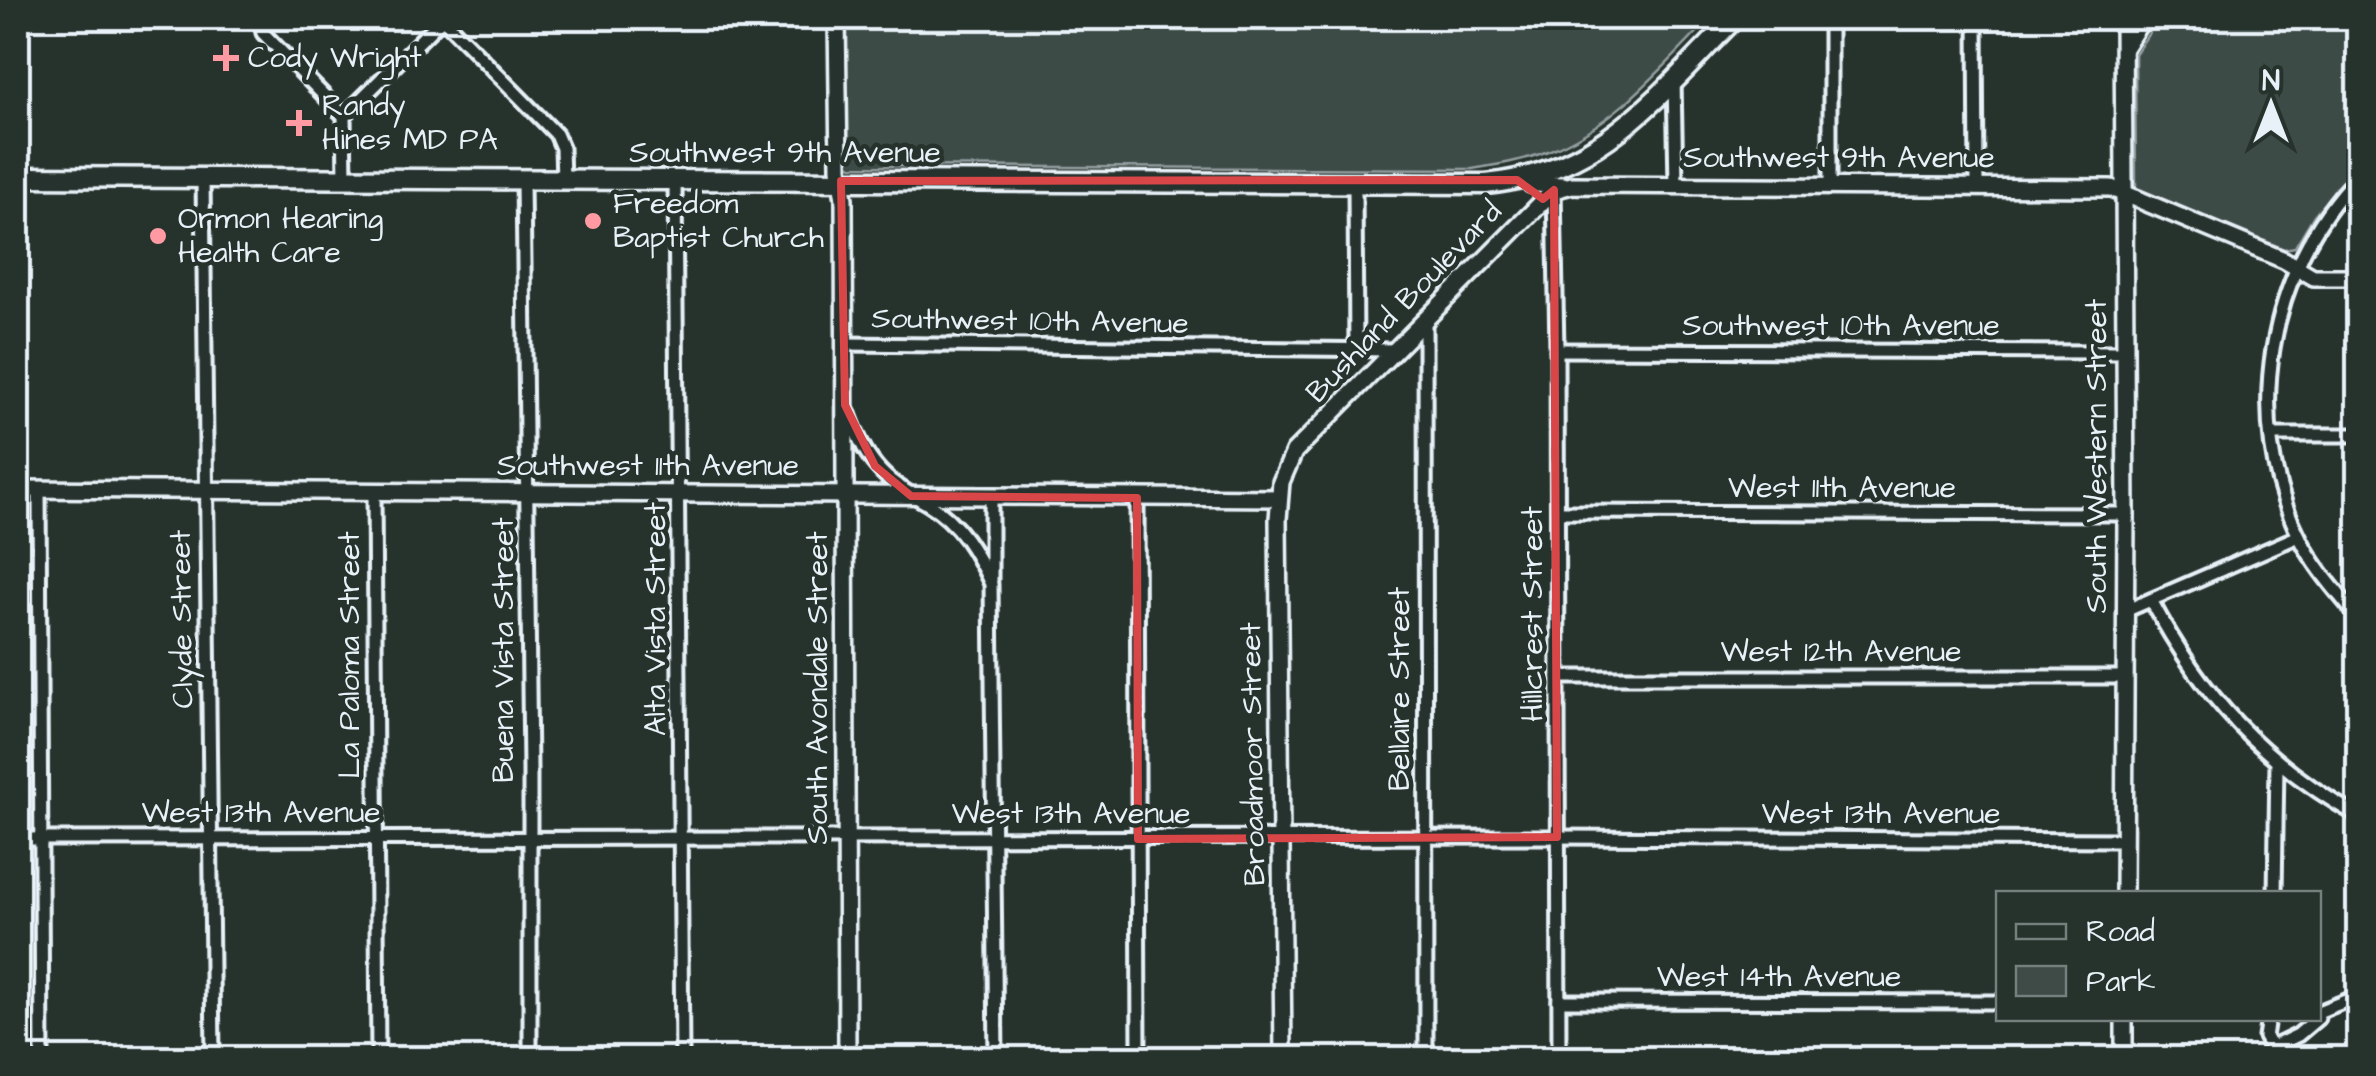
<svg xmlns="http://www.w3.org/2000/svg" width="2376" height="1076" viewBox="0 0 2376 1076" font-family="'Architects Daughter',sans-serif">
<rect width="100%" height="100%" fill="#26332d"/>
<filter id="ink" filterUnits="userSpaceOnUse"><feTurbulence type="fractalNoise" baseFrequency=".01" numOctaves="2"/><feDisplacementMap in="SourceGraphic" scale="20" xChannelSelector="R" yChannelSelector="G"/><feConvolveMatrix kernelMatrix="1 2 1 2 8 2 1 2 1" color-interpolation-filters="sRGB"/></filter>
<g filter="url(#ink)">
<g fill="#3e4b47" stroke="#939ea0" stroke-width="2.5">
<path d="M 843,18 L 1711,18 C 1663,67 1614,126 1548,151 C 1523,161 1497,165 1472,169 L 852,166 L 846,162 Z"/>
<polygon points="2159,18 2358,18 2358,163 2314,215 2295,247 2284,249 2136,188 2135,54"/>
</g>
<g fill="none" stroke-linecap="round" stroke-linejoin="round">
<g stroke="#e8f1f8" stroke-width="19">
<g id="street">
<polyline points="260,18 263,33 344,116 345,179"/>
<polyline points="442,18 556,134 562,148 563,180"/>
<polyline points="1830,18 1830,185"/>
<polyline points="1976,18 1977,187"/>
<polyline points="1674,79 1676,185"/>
<polyline points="344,116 443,18"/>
<path d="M 2358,176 C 2268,268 2241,422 2300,538 C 2315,568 2337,592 2358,618"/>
<polyline points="203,178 213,1058"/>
<polyline points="523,180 530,770 530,1058"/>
<polyline points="675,180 682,1058"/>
<polyline points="1355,185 1356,350"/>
<polyline points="1554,188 1557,350 1559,1058"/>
<polyline points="1425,320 1426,1058"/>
<polyline points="845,344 1396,350"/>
<polyline points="1557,350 2123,352"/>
<path d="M 848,411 C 855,431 863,451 877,467 C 891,484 909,493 928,504 C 960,523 976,552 991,584 L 996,1058"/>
<polyline points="2271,435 2358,435"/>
<polyline points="39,489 42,1058"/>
<polyline points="374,492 378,1058"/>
<polyline points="991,497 991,580"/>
<polyline points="1137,498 1139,1058"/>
<polyline points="1558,512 2126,514"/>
<path d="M 2151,600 C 2202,697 2263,762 2358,816"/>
<polyline points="2125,611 2299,536"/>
<polyline points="1558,677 2123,677"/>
<polyline points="18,839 1557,837 2124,840"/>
<polyline points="2275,894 2277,763"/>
<polyline points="1559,1001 1998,1002"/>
<polyline points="2318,1012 2358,996"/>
<polyline points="2268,1018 2265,1037 2269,1044 2275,1046 2298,1035 2318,1018"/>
</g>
</g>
<g stroke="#e8f1f8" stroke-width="22">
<g id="secondary">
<polyline points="837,18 839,168 844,199 847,1058"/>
<polyline points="2123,18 2126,514 2124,894"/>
<polyline points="2124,48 2143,18"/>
<polyline points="1531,184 1563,185"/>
<polyline points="18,489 1279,498"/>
<polyline points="1283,1058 1278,519 1281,482 1294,452 1554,190 1572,185 2111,188 2284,260 2313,277 2358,277"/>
<polyline points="2124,1058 2124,1018"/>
</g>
</g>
<g stroke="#e8f1f8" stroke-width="25">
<path id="primary" d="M 18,177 L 1486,184 C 1603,172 1658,95 1735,18"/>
</g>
<use href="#street" stroke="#26332d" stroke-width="11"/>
<use href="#secondary" stroke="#26332d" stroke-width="15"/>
<use href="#primary" stroke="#26332d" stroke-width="18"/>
</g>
</g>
<path fill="none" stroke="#d94647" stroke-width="8" stroke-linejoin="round" d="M 1517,180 L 1543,199 L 1554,190 L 1557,837 L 1138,839 L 1137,498 L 911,496 L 875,466 L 845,405 L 841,181 Z"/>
<g fill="#ff9aa2" stroke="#26332d" stroke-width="4">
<path d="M221 43h10v10h10v10h-10v10h-10v-10h-10v-10h10z"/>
<path d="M294 108h10v10h10v10h-10v10h-10v-10h-10v-10h10z"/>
<circle cx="593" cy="221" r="10"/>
<circle cx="158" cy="236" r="10"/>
</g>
<g text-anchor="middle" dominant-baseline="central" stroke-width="9" stroke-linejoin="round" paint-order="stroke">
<g font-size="30" fill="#e8f1f8" stroke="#26332d" text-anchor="start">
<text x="248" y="58">Cody Wright</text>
<text x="322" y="106">Randy<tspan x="322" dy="34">Hines MD PA</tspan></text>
<text x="613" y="204">Freedom<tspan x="613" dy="34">Baptist Church</tspan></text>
<text x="178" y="219">Ormon Hearing<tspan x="178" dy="34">Health Care</tspan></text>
</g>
<g font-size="30" fill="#e8f1f8" stroke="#26332d">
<text x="785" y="153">Southwest 9th Avenue</text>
<text x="1839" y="158">Southwest 9th Avenue</text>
<text transform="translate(1404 302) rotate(-46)">Bushland Boulevard</text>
<text transform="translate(1030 321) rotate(1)">Southwest 10th Avenue</text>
<text x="1841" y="326">Southwest 10th Avenue</text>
<text transform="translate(2097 456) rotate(-90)">South Western Street</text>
<text x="648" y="466">Southwest 11th Avenue</text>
<text x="1842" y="488">West 11th Avenue</text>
<text transform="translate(1533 614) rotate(-90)">Hillcrest Street</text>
<text transform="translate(182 619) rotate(-91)">Clyde Street</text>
<text transform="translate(656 619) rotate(-90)">Alta Vista Street</text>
<text transform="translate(504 650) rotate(-90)">Buena Vista Street</text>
<text x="1841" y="652">West 12th Avenue</text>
<text transform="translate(350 655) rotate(-90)">La Paloma Street</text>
<text transform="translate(818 688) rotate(-90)">South Avondale Street</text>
<text transform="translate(1400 689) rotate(-90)">Bellaire Street</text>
<text transform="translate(1253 754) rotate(-91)">Broadmoor Street</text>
<text x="261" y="813">West 13th Avenue</text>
<text x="1071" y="814">West 13th Avenue</text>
<text x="1881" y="814">West 13th Avenue</text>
<text x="1779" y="977">West 14th Avenue</text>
</g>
</g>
<rect width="2376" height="1076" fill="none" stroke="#26332d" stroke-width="60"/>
<rect x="30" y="30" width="2316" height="1016" fill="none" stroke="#e8f1f8" stroke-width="4" filter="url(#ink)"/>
<rect x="1996" y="891" width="325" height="130" fill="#26332d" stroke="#747f7e" stroke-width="2.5"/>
<rect x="2016" y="924" width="50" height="15" fill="#26332d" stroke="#747f7e" stroke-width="2.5"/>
<text x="2086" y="941" font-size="30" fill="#e8f1f8">Road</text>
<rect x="2016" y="966" width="50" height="30" fill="#3e4b47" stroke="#747f7e" stroke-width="2.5"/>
<text x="2086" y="991" font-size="30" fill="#e8f1f8">Park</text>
<g transform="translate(2271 105)" stroke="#26332d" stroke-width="8" paint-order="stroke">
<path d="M0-8L18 38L0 25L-18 38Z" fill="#e8f1f8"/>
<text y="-15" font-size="28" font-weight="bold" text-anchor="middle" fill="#e8f1f8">N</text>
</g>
</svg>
